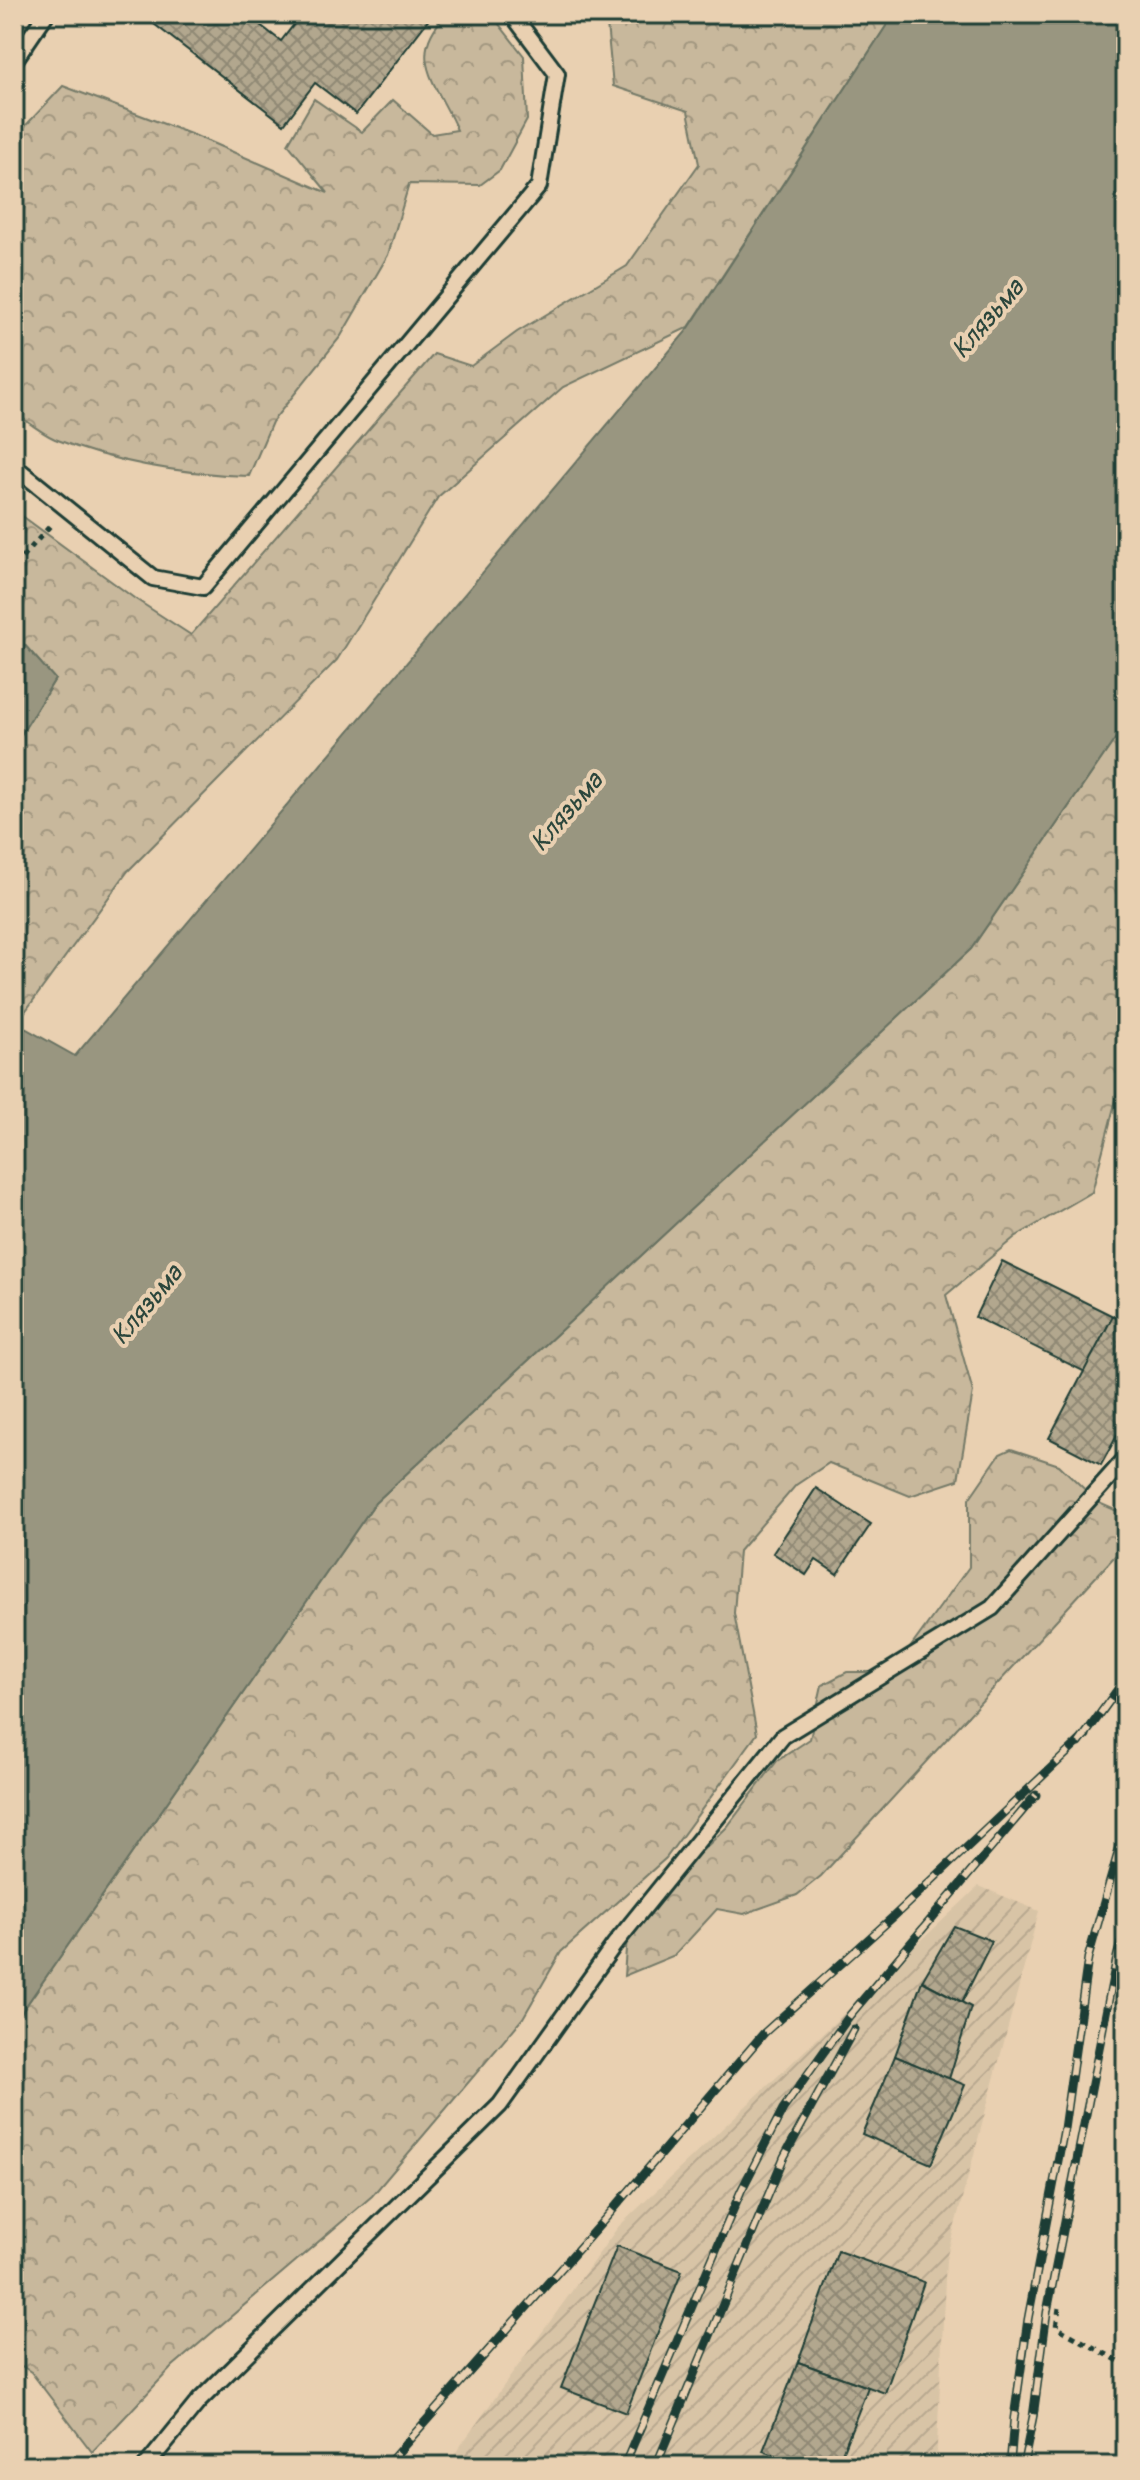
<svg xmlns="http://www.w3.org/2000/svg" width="1140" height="2480" viewBox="0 0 1140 2480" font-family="Pangolin,sans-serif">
<defs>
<pattern id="industrial-furrows" width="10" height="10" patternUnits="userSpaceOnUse" patternTransform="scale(2)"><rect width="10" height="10" fill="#d8c4a6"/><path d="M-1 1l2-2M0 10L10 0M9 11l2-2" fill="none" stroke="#b9a990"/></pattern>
<pattern id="forest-crowns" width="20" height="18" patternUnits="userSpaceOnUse" patternTransform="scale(2)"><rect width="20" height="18" fill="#c8b89c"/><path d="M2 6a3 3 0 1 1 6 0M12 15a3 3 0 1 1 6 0" fill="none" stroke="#a29780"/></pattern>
<pattern id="building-cross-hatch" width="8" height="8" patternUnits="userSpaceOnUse" patternTransform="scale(2)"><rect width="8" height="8" fill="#b2a78e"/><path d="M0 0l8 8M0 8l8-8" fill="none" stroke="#908975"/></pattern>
</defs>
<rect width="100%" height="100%" fill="#e9d0b1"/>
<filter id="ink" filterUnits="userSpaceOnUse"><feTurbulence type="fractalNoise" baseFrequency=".0125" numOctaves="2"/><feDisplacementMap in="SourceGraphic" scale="16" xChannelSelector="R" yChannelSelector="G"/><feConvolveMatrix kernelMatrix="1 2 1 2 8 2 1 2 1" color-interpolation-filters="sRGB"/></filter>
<g filter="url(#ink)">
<polygon fill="url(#industrial-furrows)" points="979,1886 1039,1911 946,2259 936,2466 446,2466 618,2227"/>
<g fill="url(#forest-crowns)" stroke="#747a68" stroke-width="2">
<path d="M 447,14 L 491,14 L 524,56 L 527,120 L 500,170 L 480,185 L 409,184 L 388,255 L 341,336 L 272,422 L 249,476 C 184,474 115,463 55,439 C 41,433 27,421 14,412 L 14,138 L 63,86 L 196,136 L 328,193 L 288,144 L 314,99 L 362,132 L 393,100 L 432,134 L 457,130 C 438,85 404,56 447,14 Z"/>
<polygon points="606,14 894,14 689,327 563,387 438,497 337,660 128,871 16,1024 14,1022 14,746 55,679 14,633 14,510 134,598 191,635 434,354 471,366 517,332 627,266 699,164 688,111 613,86"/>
<polygon points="1126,723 1126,1061 1092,1192 1015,1237 946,1295 973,1392 958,1480 910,1496 829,1463 796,1485 739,1551 734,1613 757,1734 666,1858 561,1952 523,2018 372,2196 173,2366 92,2452 31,2372 14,2361 14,2023 375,1503 971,949"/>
<polygon points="1011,1449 1059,1465 1099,1503 1126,1515 1126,1544 821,1876 797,1895 744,1914 717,1909 675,1955 624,1976 628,1922 727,1827 777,1761 810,1739 822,1685 847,1672 882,1672 907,1652 969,1567 969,1499 1000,1454"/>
</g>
<g fill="#999680" stroke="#687262" stroke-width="2">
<polygon points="894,14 1126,14 1126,723 971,949 375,1503 14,2023 14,1022 75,1056 689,328"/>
<polygon points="14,633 55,679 14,746"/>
</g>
<g fill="url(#building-cross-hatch)" stroke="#1f3d34" stroke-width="2">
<polygon points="141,14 246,14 281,41 302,14 433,14 356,114 315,83 284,124"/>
<polygon points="1002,1261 1113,1316 1085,1372 975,1317"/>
<polygon points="1113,1316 1126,1324 1126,1419 1101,1465 1049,1438"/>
<polygon points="816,1488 871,1524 837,1574 816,1560 806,1575 773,1553"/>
<polygon points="954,1926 992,1941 962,2002 922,1981"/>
<polygon points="922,1981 971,2007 949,2079 895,2056"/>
<polygon points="895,2056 965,2085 931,2164 862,2134"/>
<polygon points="617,2246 682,2271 626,2413 561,2388"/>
<polygon points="838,2251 924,2282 885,2393 798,2362"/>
<polygon points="798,2362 868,2387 837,2466 804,2466 763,2451"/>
</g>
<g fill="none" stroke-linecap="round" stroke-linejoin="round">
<g stroke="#1f3d34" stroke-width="20">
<g id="lane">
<polyline points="14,61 46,14"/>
<polyline points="14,466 153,578 203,587 539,186 557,74 512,14"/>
<polyline points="146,2466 199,2401 500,2105 614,1945 783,1736 992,1608 1126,1458"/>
</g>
</g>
<g stroke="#1f3d34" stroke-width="5" stroke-dasharray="6 6" stroke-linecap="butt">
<polyline points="14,567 50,526"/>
<polyline points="1059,2308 1056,2327 1126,2365"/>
</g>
<use href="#lane" stroke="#e9d0b1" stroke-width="14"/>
<g stroke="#1f3d34" stroke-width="9">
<g id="rail">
<polyline points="1079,1743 1126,1678"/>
<polyline points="386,2466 611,2212 764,2033 893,1917 1086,1735"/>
<polyline points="624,2466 741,2191 783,2109 850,2015 1036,1795"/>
<polyline points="656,2466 784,2157 854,2029"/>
<polyline points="1010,2466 1014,2418 1028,2319 1064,2129 1088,1958 1126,1825"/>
<polyline points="1023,2466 1033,2417 1047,2312 1117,1957 1126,1924"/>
</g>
</g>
<use href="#rail" stroke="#e9d0b1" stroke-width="6" stroke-dasharray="18" stroke-linecap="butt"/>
</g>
</g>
<g text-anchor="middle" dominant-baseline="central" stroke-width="8" stroke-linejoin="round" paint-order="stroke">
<g font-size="26" font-style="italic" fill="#2b463c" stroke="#e9d0b1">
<text transform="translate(988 319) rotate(-49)">Клязьма</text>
<text transform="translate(567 812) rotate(-49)">Клязьма</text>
<text transform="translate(147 1305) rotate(-50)">Клязьма</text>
</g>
</g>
<rect width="1140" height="2480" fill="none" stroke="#e9d0b1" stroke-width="48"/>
<rect x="24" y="24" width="1092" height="2432" fill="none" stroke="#1f3d34" stroke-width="3" filter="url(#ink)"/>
</svg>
